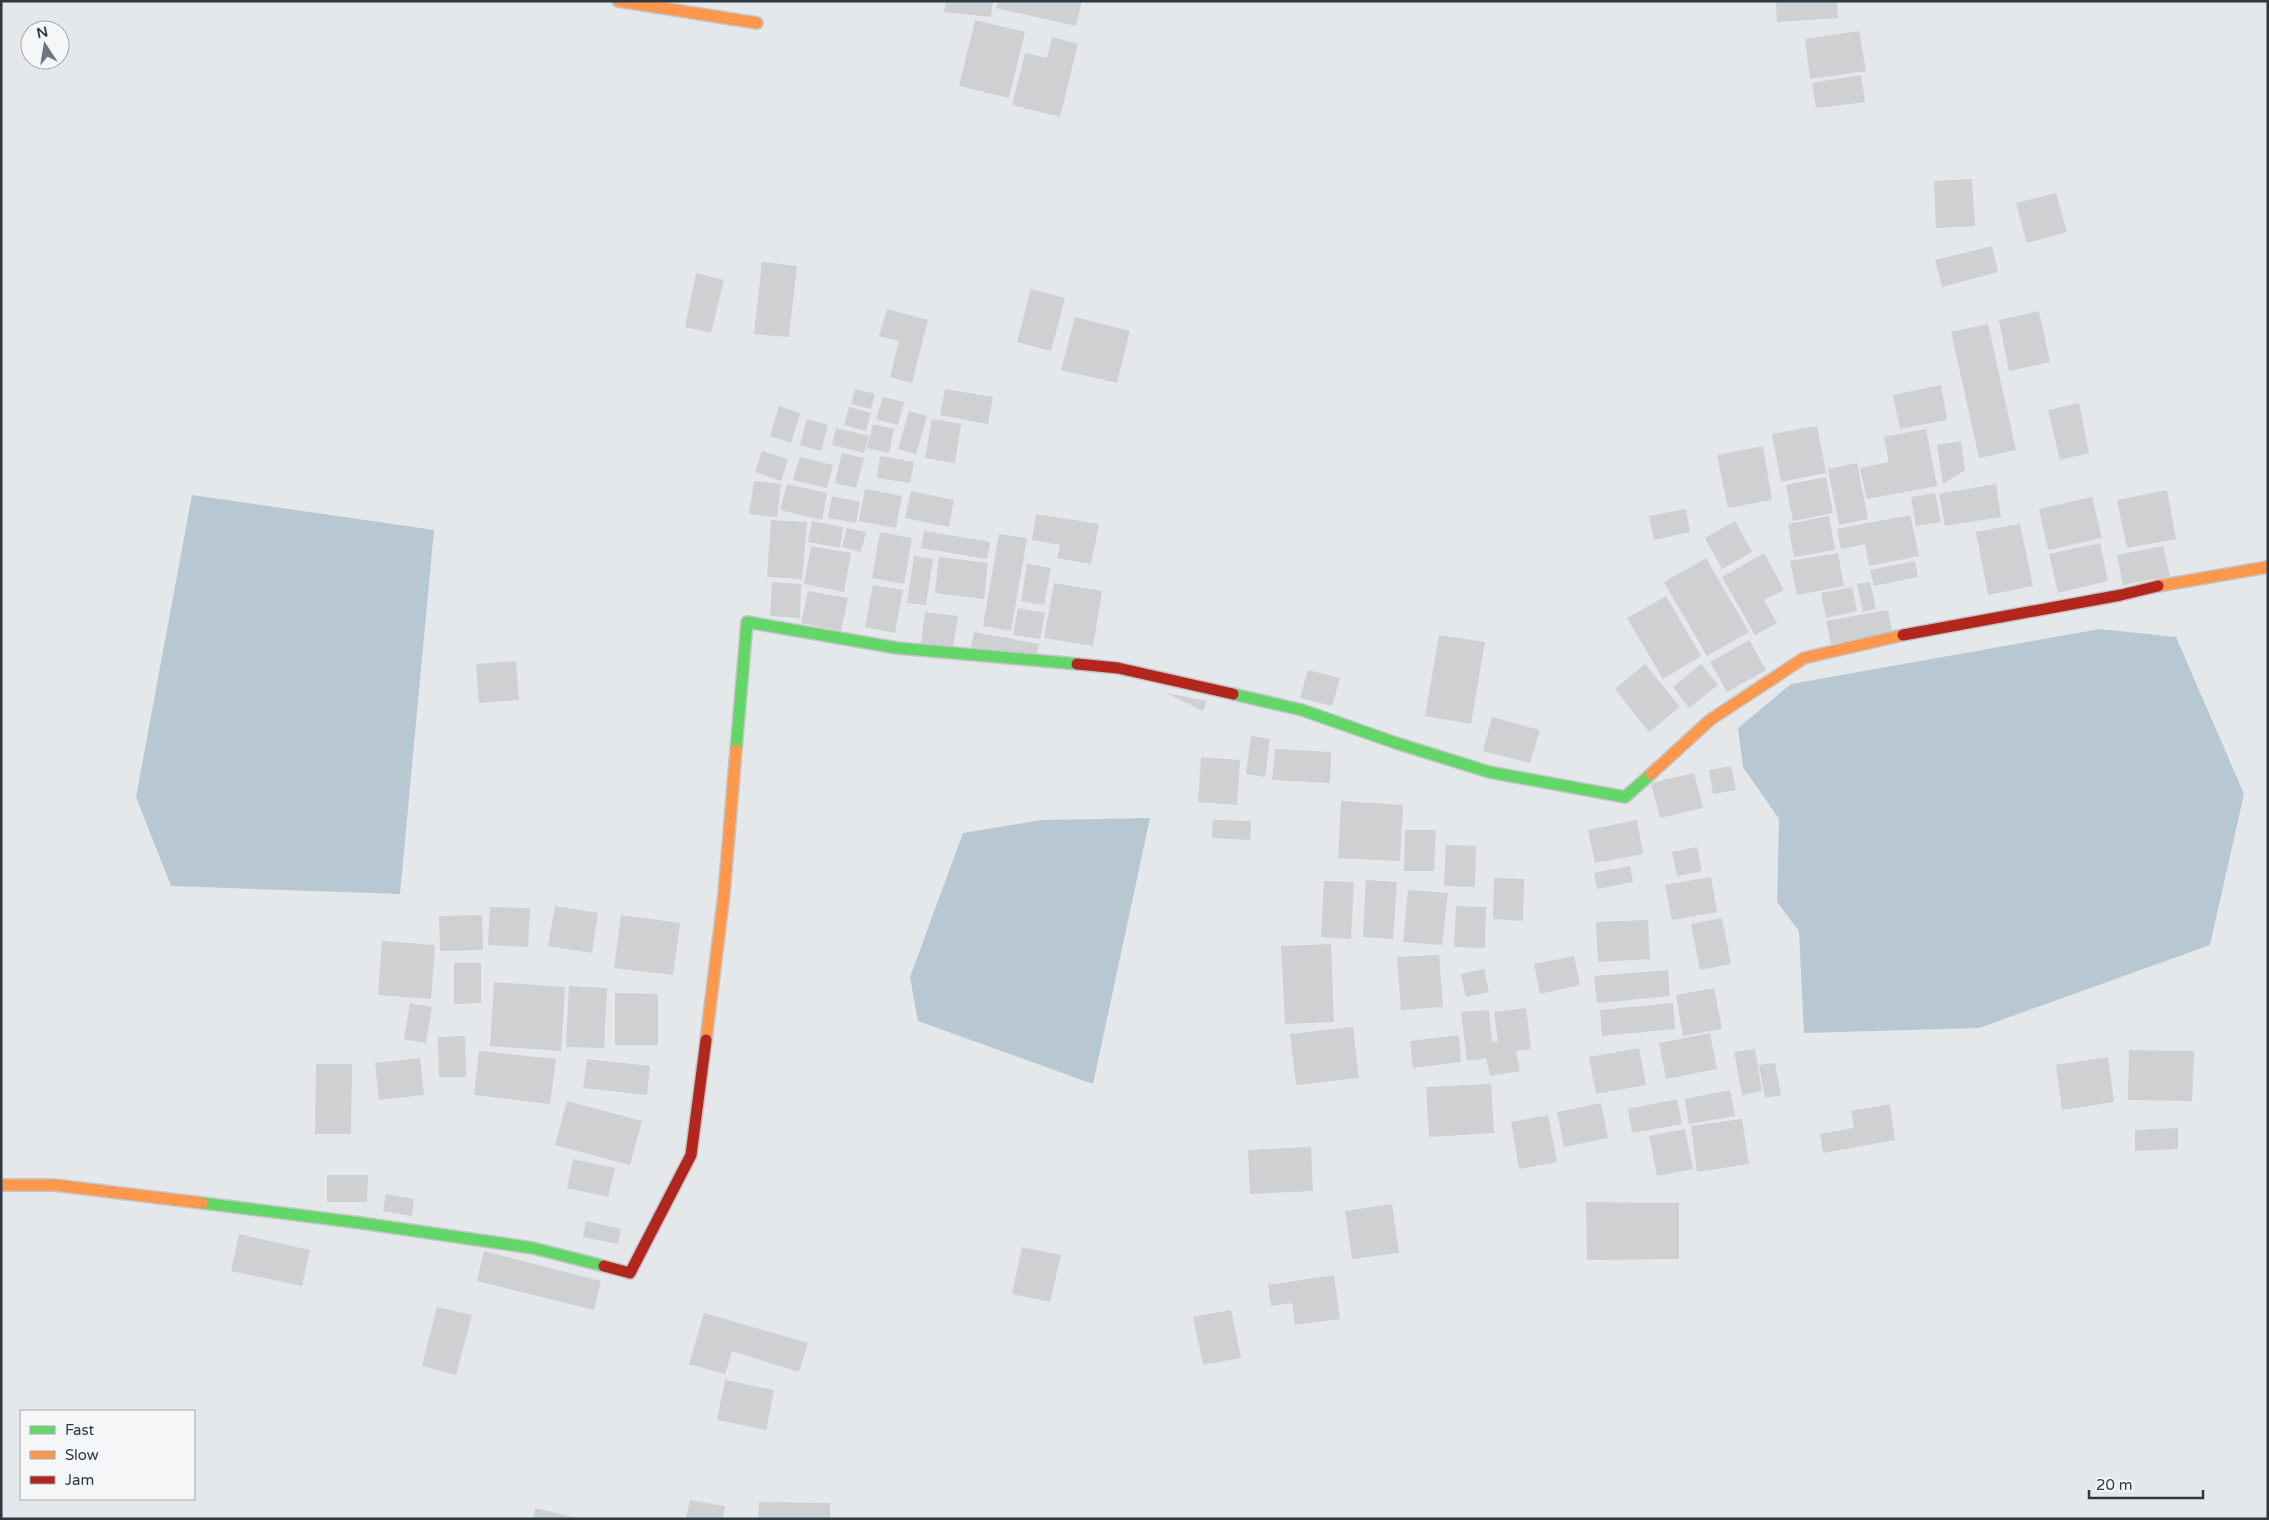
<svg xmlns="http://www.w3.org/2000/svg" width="2269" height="1520" viewBox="0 0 2269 1520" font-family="'Varela Round',sans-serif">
<rect width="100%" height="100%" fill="#e5e8ea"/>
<g fill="#b7c8d2">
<polygon points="192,495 434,530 400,894 171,886 136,797"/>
<polygon points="2100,629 2176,637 2244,794 2210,945 1979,1028 1804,1033 1799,931 1777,902 1779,819 1743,767 1738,728 1791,684"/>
<polygon points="1150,818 1093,1084 918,1021 910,977 963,833 1042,820"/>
</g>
<g fill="#ced0d2">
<polygon points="946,1 993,1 991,17 944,12"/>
<polygon points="998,1 1082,1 1076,26 996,8"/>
<polygon points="1776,1 1837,1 1838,18 1777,22"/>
<polygon points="975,20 1025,32 1009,98 959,86"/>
<polygon points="1859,31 1866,71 1810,79 1805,39"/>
<polygon points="1052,37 1078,44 1060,117 1012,105 1025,53 1047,58"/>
<polygon points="1861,75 1865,102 1816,108 1812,83"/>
<polygon points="1972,179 1975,226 1936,228 1934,181"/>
<polygon points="2056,193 2067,232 2027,243 2016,203"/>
<polygon points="1992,246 1998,272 1942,287 1935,260"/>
<polygon points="762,262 797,266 789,337 754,334"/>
<polygon points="696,273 724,280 711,333 685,327"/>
<polygon points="1031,289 1065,298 1051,351 1017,342"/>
<polygon points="887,309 928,320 912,383 890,377 899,341 879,336"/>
<polygon points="2039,311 2050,362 2009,371 1999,320"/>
<polygon points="1075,317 1130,331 1117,383 1061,370"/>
<polygon points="1988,324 2016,450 1979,458 1951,332"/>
<polygon points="1941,385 1947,420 1900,429 1893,395"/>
<polygon points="855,389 875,394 871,409 851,404"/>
<polygon points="945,389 993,397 988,424 940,415"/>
<polygon points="883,397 904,402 898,425 876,419"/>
<polygon points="2079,403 2089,453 2060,460 2048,410"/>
<polygon points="779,406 800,413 791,443 770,436"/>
<polygon points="849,407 871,413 866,431 844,425"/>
<polygon points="909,411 927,416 916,454 898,449"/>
<polygon points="807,419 828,425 821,451 800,445"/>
<polygon points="932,419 961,424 955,463 925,458"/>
<polygon points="873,424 894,429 889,453 867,448"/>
<polygon points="1817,426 1826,473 1781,482 1772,434"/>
<polygon points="836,428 869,436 864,453 832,445"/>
<polygon points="1926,429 1937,486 1867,499 1860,468 1889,462 1884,437"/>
<polygon points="1961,441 1965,470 1943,484 1937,445"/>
<polygon points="1763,446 1772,500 1728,508 1717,455"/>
<polygon points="762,451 788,459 781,481 755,472"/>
<polygon points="842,453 864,458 856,488 835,483"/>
<polygon points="880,456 914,462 910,483 877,478"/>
<polygon points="800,457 833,465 827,488 793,480"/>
<polygon points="1857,463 1868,519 1839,525 1828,469"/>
<polygon points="1826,477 1833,513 1793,521 1786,485"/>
<polygon points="754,481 781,484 777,517 749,514"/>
<polygon points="787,484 827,493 822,520 780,510"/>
<polygon points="1996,484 2001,517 1945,526 1939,494"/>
<polygon points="865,489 902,496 896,528 859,521"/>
<polygon points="2167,490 2176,539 2127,548 2117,500"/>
<polygon points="911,491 954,500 949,527 905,518"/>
<polygon points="1935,493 1941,522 1916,526 1911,497"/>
<polygon points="832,496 860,502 856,523 828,518"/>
<polygon points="2092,497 2102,538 2048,550 2039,509"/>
<polygon points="1686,509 1690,532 1654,540 1649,516"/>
<polygon points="1036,514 1099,524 1091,564 1057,558 1060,545 1032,540"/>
<polygon points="1910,515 1919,556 1869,566 1865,544 1841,549 1837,529"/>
<polygon points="1829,516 1835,550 1794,557 1788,524"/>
<polygon points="771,520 807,522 802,579 767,577"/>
<polygon points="812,521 843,527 840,548 808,542"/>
<polygon points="1735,521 1752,552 1722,569 1705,538"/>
<polygon points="2020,524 2033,586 1988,595 1976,532"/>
<polygon points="847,528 866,532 861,552 842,547"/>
<polygon points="924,531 990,542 987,559 921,548"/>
<polygon points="880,532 912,538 904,584 872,578"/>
<polygon points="999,534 1027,538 1011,631 983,626"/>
<polygon points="2100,543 2108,581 2058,593 2049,554"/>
<polygon points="811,546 851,553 844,592 804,584"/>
<polygon points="2163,546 2170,576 2123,585 2117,555"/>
<polygon points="1764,553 1784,590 1764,600 1777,623 1755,635 1722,577"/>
<polygon points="1838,553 1844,586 1797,595 1790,561"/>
<polygon points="914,556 933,559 926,605 907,603"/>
<polygon points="939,557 988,563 984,599 935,593"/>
<polygon points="1706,558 1749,632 1707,656 1664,582"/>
<polygon points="1915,561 1918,577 1874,586 1870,570"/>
<polygon points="1027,564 1051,568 1044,605 1021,601"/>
<polygon points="772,582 801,584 800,618 770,616"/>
<polygon points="1870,582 1876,609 1863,612 1857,584"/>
<polygon points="1054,583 1102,591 1093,646 1044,638"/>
<polygon points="873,585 903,590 895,633 865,627"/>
<polygon points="1852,587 1857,611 1826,618 1821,593"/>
<polygon points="808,591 848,598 841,631 801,623"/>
<polygon points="1666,596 1701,656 1663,679 1627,618"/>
<polygon points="1018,608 1045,613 1040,639 1013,635"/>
<polygon points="1888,610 1892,632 1831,644 1826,621"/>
<polygon points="925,612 958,616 953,649 921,645"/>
<polygon points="974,632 1039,644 1036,659 971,647"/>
<polygon points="1439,635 1485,642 1471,724 1425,716"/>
<polygon points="1749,640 1766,670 1727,692 1710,662"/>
<polygon points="516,661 519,700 479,703 476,664"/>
<polygon points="1645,664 1680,707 1649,732 1615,689"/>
<polygon points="1701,664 1718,685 1689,708 1673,687"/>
<polygon points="1308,670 1340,678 1332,706 1300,698"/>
<polygon points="1166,693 1207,701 1203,711"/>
<polygon points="1492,717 1540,730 1530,763 1483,751"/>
<polygon points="1251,736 1270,739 1265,777 1246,774"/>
<polygon points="1275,749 1331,752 1330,783 1272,780"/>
<polygon points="1201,757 1240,760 1237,805 1198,802"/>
<polygon points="1731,766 1736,790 1713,794 1709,770"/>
<polygon points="1694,773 1703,808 1660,818 1651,783"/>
<polygon points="1341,801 1403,805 1400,861 1338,858"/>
<polygon points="1213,820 1251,821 1250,840 1212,838"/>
<polygon points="1637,820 1643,854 1595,863 1588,830"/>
<polygon points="1405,830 1436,830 1434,871 1404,871"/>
<polygon points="1446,845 1476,846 1475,887 1444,886"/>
<polygon points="1697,847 1702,871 1677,876 1672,852"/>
<polygon points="1630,866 1633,882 1597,889 1594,873"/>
<polygon points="1711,877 1717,912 1672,920 1665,885"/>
<polygon points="1494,878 1524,879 1523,921 1493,919"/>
<polygon points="1366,880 1397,882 1393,939 1363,937"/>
<polygon points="1324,881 1354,882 1351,939 1321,937"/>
<polygon points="1408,890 1448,893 1442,945 1403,942"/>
<polygon points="555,906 598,913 592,953 548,946"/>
<polygon points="1456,906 1486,907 1485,948 1454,947"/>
<polygon points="490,907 530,908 528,947 488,945"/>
<polygon points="482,915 483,950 440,951 439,916"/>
<polygon points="621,915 680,923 673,975 614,968"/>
<polygon points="1722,918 1731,964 1700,970 1691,924"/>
<polygon points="1648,920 1650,959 1598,962 1596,922"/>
<polygon points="382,941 435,945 431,999 378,995"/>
<polygon points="1331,944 1334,1022 1285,1024 1281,946"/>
<polygon points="1439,955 1443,1007 1401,1010 1397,957"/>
<polygon points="1574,956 1580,985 1540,994 1534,964"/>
<polygon points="454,963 481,963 481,1003 454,1004"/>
<polygon points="1484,969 1489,992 1466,997 1461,974"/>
<polygon points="1668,970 1670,996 1597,1003 1594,976"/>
<polygon points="494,982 565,987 561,1051 490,1046"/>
<polygon points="569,986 607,988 604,1048 566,1047"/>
<polygon points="1714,988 1722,1029 1683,1036 1676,995"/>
<polygon points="615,993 658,994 658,1045 615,1045"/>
<polygon points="410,1003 432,1007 426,1043 404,1039"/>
<polygon points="1673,1003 1675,1029 1602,1036 1600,1010"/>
<polygon points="1526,1008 1531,1049 1516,1051 1520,1071 1490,1076 1486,1058 1467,1061 1461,1012 1489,1010 1492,1042 1498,1041 1494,1012"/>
<polygon points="1353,1027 1359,1078 1296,1085 1290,1034"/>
<polygon points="1710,1033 1717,1069 1666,1079 1659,1043"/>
<polygon points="1459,1035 1461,1062 1413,1068 1410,1041"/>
<polygon points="465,1036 466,1077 439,1077 438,1037"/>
<polygon points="1639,1048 1646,1085 1596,1094 1589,1057"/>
<polygon points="1755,1049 1762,1091 1742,1095 1734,1052"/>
<polygon points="2129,1050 2194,1051 2192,1101 2128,1100"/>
<polygon points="479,1051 556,1059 550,1104 474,1095"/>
<polygon points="2108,1057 2114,1102 2062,1110 2056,1065"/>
<polygon points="420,1058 424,1095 379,1100 375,1063"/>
<polygon points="587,1059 650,1066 647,1095 583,1088"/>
<polygon points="1775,1063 1781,1095 1765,1098 1759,1065"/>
<polygon points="316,1064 352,1064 351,1134 315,1134"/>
<polygon points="1491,1084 1494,1133 1429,1137 1426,1087"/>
<polygon points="1730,1090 1735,1116 1689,1124 1685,1099"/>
<polygon points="1677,1099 1682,1124 1632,1133 1628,1109"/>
<polygon points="567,1101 642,1121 630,1165 555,1145"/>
<polygon points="1601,1103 1608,1138 1564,1147 1557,1112"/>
<polygon points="1890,1104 1895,1140 1823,1153 1820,1134 1854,1128 1851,1111"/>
<polygon points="1548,1115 1557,1162 1519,1169 1511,1122"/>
<polygon points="1742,1119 1749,1164 1697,1172 1691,1126"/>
<polygon points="2178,1128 2178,1149 2135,1151 2135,1130"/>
<polygon points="1685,1129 1693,1169 1657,1176 1649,1136"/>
<polygon points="1311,1147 1313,1191 1250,1194 1248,1150"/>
<polygon points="573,1159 615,1168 608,1197 567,1188"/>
<polygon points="327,1175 368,1175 367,1202 327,1202"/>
<polygon points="386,1194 414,1199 412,1216 383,1211"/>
<polygon points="1586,1202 1679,1203 1679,1259 1587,1260"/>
<polygon points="1392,1204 1399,1253 1352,1259 1345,1211"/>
<polygon points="586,1221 621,1229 618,1244 583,1237"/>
<polygon points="239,1234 310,1250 302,1286 231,1271"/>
<polygon points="1022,1247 1061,1255 1050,1302 1012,1294"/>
<polygon points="484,1251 601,1281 594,1310 477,1281"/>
<polygon points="1334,1275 1340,1319 1295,1325 1292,1303 1271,1306 1268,1285"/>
<polygon points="437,1307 472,1315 456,1375 422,1366"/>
<polygon points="1231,1310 1241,1358 1203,1365 1193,1317"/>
<polygon points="704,1313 808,1343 799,1372 732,1351 725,1374 689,1364"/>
<polygon points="725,1380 774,1390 766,1430 717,1420"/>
<polygon points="690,1500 725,1506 723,1519 686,1519"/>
<polygon points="759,1502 830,1503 830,1519 758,1519"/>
<polygon points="535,1508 577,1518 576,1519 533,1519"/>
</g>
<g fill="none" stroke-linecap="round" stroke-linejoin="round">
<g stroke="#c3c6c8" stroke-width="14">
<g id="fast">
<polyline points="1233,694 1302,710 1396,743 1489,772 1625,797 1651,774"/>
<polyline points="736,750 747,622 897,648 1077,664"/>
<polyline points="202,1203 361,1223 533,1248 604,1266"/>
</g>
</g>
<g stroke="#c3c6c8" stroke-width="14">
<g id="slow">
<polyline points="618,1 757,23"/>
<polyline points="2158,586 2268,567"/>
<polyline points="1651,774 1710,720 1804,658 1903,635"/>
<polyline points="706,1040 724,894 736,750"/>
<polyline points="1,1185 54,1185 202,1203"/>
</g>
</g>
<g stroke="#c3c6c8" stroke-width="14">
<g id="jam">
<polyline points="1903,635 2121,595 2158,586"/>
<polyline points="1077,664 1118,668 1233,694"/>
<polyline points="604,1266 630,1273 691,1155 706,1040"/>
</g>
</g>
<use href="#fast" stroke="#63d668" stroke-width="11"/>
<use href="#slow" stroke="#ff974d" stroke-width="11"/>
<use href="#jam" stroke="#b3261e" stroke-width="11"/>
</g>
<rect width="2269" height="1520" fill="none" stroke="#2d3842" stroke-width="5"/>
<rect x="20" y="1410" width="175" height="90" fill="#f4f6f8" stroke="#a4aaaf"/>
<rect x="30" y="1426" width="25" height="8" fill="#63d668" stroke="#a4aaaf"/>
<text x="65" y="1435" font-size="15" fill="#2d3842">Fast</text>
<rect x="30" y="1451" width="25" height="8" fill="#ff974d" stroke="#a4aaaf"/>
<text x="65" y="1460" font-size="15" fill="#2d3842">Slow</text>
<rect x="30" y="1476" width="25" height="8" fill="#b3261e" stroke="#a4aaaf"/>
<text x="65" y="1485" font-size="15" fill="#2d3842">Jam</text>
<g transform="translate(45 45) rotate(348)"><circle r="24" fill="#f4f6f8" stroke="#a4aaaf"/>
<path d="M0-4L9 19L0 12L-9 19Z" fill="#6d767d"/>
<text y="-8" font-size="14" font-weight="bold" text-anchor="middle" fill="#2d3842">N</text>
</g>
<path d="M2089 1490v8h114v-8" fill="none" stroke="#2d3842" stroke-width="2.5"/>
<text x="2096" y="1490" font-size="15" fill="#2d3842" stroke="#f4f6f8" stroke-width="4" paint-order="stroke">20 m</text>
</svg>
